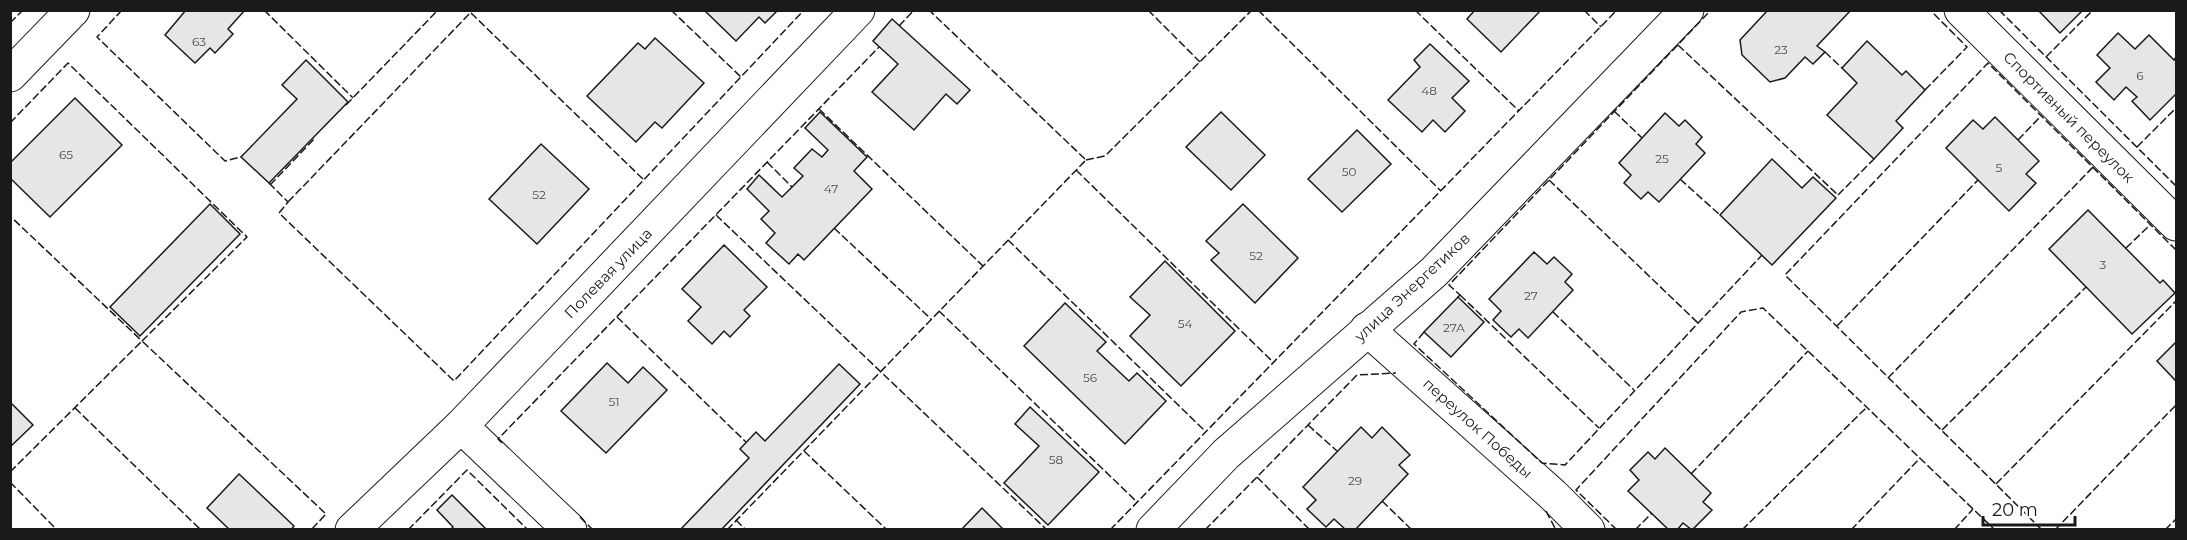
<svg xmlns="http://www.w3.org/2000/svg" width="2187" height="540" viewBox="0 0 2187 540" font-family="Montserrat,sans-serif">
<rect width="100%" height="100%" fill="#fff"/>
<g fill="#e6e6e6" stroke="#1a1a1a" stroke-width="1.5">
<polygon points="186,10 245,10 228,29 233,34 215,53 210,48 195,63 165,35"/>
<polygon points="704,10 777,10 777,11 765,23 759,17 736,41"/>
<polygon points="1475,10 1541,10 1501,52 1467,19"/>
<polygon points="1768,10 1851,10 1817,46 1825,52 1813,64 1805,57 1785,78 1770,82 1742,55 1740,40"/>
<polygon points="2038,10 2083,10 2060,33"/>
<polygon points="892,19 970,90 957,104 946,94 914,130 872,92 898,64 873,41"/>
<polygon points="2118,33 2135,49 2149,35 2174,60 2176,57 2176,94 2150,120 2132,101 2137,97 2126,87 2114,100 2096,82 2110,68 2097,55"/>
<polygon points="655,38 704,83 662,128 655,122 636,142 587,96 638,43 645,49"/>
<polygon points="1867,41 1902,75 1906,71 1925,90 1896,121 1903,128 1874,159 1827,115 1857,83 1842,68"/>
<polygon points="1430,44 1469,81 1452,98 1465,111 1445,132 1433,120 1422,132 1388,100 1420,67 1414,60"/>
<polygon points="306,60 348,102 269,183 241,157 297,99 282,85"/>
<polygon points="75,98 122,145 50,217 10,178 10,163"/>
<polygon points="820,112 867,157 854,171 872,189 804,260 798,254 789,264 766,243 775,233 761,219 769,211 747,189 759,175 782,197 803,176 794,168 812,149 822,157 828,150 805,128"/>
<polygon points="1221,112 1265,155 1231,190 1186,147"/>
<polygon points="1665,113 1679,126 1685,120 1702,137 1696,144 1705,153 1659,202 1648,192 1641,199 1624,183 1631,175 1619,163"/>
<polygon points="1995,117 2039,161 2026,174 2036,183 2009,211 1946,148 1973,120 1983,129"/>
<polygon points="1357,130 1391,164 1342,212 1308,179"/>
<polygon points="541,144 589,189 537,244 489,199"/>
<polygon points="1772,159 1802,188 1813,177 1836,198 1772,265 1720,215"/>
<polygon points="210,204 240,234 140,336 110,307"/>
<polygon points="1243,204 1298,258 1255,303 1211,260 1219,253 1206,241"/>
<polygon points="2088,210 2160,283 2163,280 2175,293 2132,334 2049,249"/>
<polygon points="724,245 767,287 744,310 750,316 730,337 724,331 712,344 688,321 701,307 682,289"/>
<polygon points="1534,252 1547,264 1554,257 1572,274 1565,282 1573,290 1528,338 1519,329 1511,337 1493,320 1501,311 1489,299"/>
<polygon points="1165,261 1235,331 1181,386 1130,336 1150,315 1130,297"/>
<polygon points="1458,297 1484,322 1451,357 1424,332"/>
<polygon points="1065,303 1106,342 1097,351 1129,381 1137,373 1166,401 1125,444 1024,346"/>
<polygon points="2176,342 2176,381 2157,361"/>
<polygon points="607,363 628,383 643,367 667,390 606,453 561,411"/>
<polygon points="839,364 860,384 721,530 680,530 749,458 740,449 756,432 765,441"/>
<polygon points="10,402 33,425 10,447"/>
<polygon points="1030,407 1099,472 1048,525 1004,483 1039,446 1015,424"/>
<polygon points="1361,427 1372,438 1382,427 1410,455 1399,465 1408,474 1355,530 1346,530 1334,519 1326,527 1307,509 1316,500 1303,487"/>
<polygon points="1665,448 1711,493 1703,502 1712,510 1692,530 1683,523 1677,530 1669,530 1628,491 1639,480 1630,470 1648,452 1655,459"/>
<polygon points="239,474 294,526 291,530 230,530 207,508"/>
<polygon points="452,495 487,530 450,530 453,527 437,510"/>
<polygon points="982,508 1004,530 961,530"/>
</g>
<g fill="none" stroke-linecap="round" stroke-linejoin="round">
<g stroke="#1a1a1a" stroke-width="35">
<g id="minor">
<polyline points="1961,10 2176,224"/>
<polyline points="10,75 73,10"/>
<polyline points="1367,329 1553,495 1588,530"/>
<polyline points="461,426 570,530"/>
<polyline points="352,530 461,426 858,10"/>
<polyline points="1153,530 1226,454 1434,272 1687,10"/>
</g>
</g>
<use href="#minor" stroke="#fff" stroke-width="33"/>
<g stroke="#1a1a1a" stroke-width="1.5" stroke-dasharray="8 3" stroke-linecap="butt">
<polyline points="122,10 97,37 225,161 241,157"/>
<polyline points="264,10 353,98"/>
<polyline points="671,10 741,77"/>
<polyline points="1148,10 1200,62"/>
<polyline points="1258,10 1441,191"/>
<polyline points="1415,10 1519,111"/>
<polyline points="1584,10 1601,27"/>
<polyline points="1999,10 2176,186"/>
<polyline points="471,13 644,180"/>
<polyline points="10,23 23,10"/>
<polyline points="899,26 914,10"/>
<polyline points="1678,45 1838,195"/>
<polyline points="1825,52 1842,68"/>
<polyline points="2046,57 2093,10"/>
<polyline points="1925,90 1967,47 1930,10"/>
<polyline points="346,105 438,10"/>
<polyline points="819,109 983,266"/>
<polyline points="1614,111 1642,138"/>
<polyline points="10,123 68,63 247,237 142,341 10,216"/>
<polyline points="2018,140 2041,116"/>
<polyline points="2137,147 2176,108"/>
<polyline points="1086,160 1105,156 1252,10"/>
<polyline points="767,162 792,187"/>
<polyline points="1076,170 1273,362"/>
<polyline points="1680,179 1720,215"/>
<polyline points="1549,180 1698,323"/>
<polyline points="269,183 288,202 279,213 454,381 804,10"/>
<polyline points="270,185 315,138"/>
<polyline points="1838,195 1874,159"/>
<polyline points="288,202 473,10"/>
<polyline points="716,215 1047,530"/>
<polyline points="834,228 931,319"/>
<polyline points="1008,240 1205,431"/>
<polyline points="2126,248 2151,224"/>
<polyline points="1460,295 1599,428"/>
<polyline points="1458,297 1460,295 1449,285 1711,10"/>
<polyline points="939,311 1137,502"/>
<polyline points="1553,312 1634,390"/>
<polyline points="617,317 746,442"/>
<polyline points="1837,326 1978,180"/>
<polyline points="1424,332 1414,344 1542,463 1565,465 1762,255"/>
<polyline points="1888,378 2093,167"/>
<polyline points="75,408 201,530"/>
<polyline points="1308,425 1337,451"/>
<polyline points="1942,430 2086,287"/>
<polyline points="502,443 498,439 879,47"/>
<polyline points="804,451 887,530"/>
<polyline points="10,472 142,341 326,514 311,530"/>
<polyline points="1691,474 1808,351"/>
<polyline points="1257,477 1310,530"/>
<polyline points="10,482 57,530"/>
<polyline points="1996,484 2176,301"/>
<polyline points="1382,501 1412,530"/>
<polyline points="1546,511 1556,530"/>
<polyline points="580,517 593,530"/>
<polyline points="736,520 746,530"/>
<polyline points="408,530 467,470 528,530"/>
<polyline points="727,530 1086,160 929,10"/>
<polyline points="1110,530 1617,10"/>
<polyline points="1205,530 1357,375 1396,373"/>
<polyline points="1617,530 1576,490 1741,312 1763,308 1995,530"/>
<polyline points="1635,530 1652,513"/>
<polyline points="1742,530 1867,407"/>
<polyline points="1851,530 1920,458"/>
<polyline points="1954,530 1973,509"/>
<polyline points="2042,530 1785,275 1988,63 2176,250"/>
<polyline points="2055,530 2176,405"/>
<polyline points="2165,530 2176,519"/>
</g>
</g>
<g text-anchor="middle" dominant-baseline="central" stroke-width="4.5" stroke-linejoin="round" paint-order="stroke">
<g font-size="12" fill="#4d4d4d">
<text x="199" y="41">63</text>
<text x="1781" y="49">23</text>
<text x="2140" y="75">6</text>
<text x="1429" y="90">48</text>
<text x="66" y="154">65</text>
<text x="1662" y="158">25</text>
<text x="1999" y="167">5</text>
<text x="1349" y="171">50</text>
<text x="831" y="188">47</text>
<text x="539" y="194">52</text>
<text x="1256" y="255">52</text>
<text x="2103" y="264">3</text>
<text x="1531" y="295">27</text>
<text x="1185" y="323">54</text>
<text x="1454" y="327">27А</text>
<text x="1090" y="377">56</text>
<text x="614" y="401">51</text>
<text x="1056" y="459">58</text>
<text x="1355" y="480">29</text>
</g>
<g font-size="15" fill="#1a1a1a" stroke="#fff">
<text transform="translate(2069 117) rotate(45)">Спортивный переулок</text>
<text transform="translate(608 273) rotate(-46)">Полевая улица</text>
<text transform="translate(1412 287) rotate(-43)">улица Энергетиков</text>
<text transform="translate(1478 428) rotate(42)">переулок Победы</text>
</g>
</g>
<rect width="2187" height="540" fill="none" stroke="#1a1a1a" stroke-width="24"/>
<path d="M1983 516v9h92v-9" fill="none" stroke="#1a1a1a" stroke-width="3"/>
<text x="1992" y="516" font-size="18" fill="#1a1a1a" stroke="#ffffff" stroke-width="4.5" paint-order="stroke">20 m</text>
</svg>
